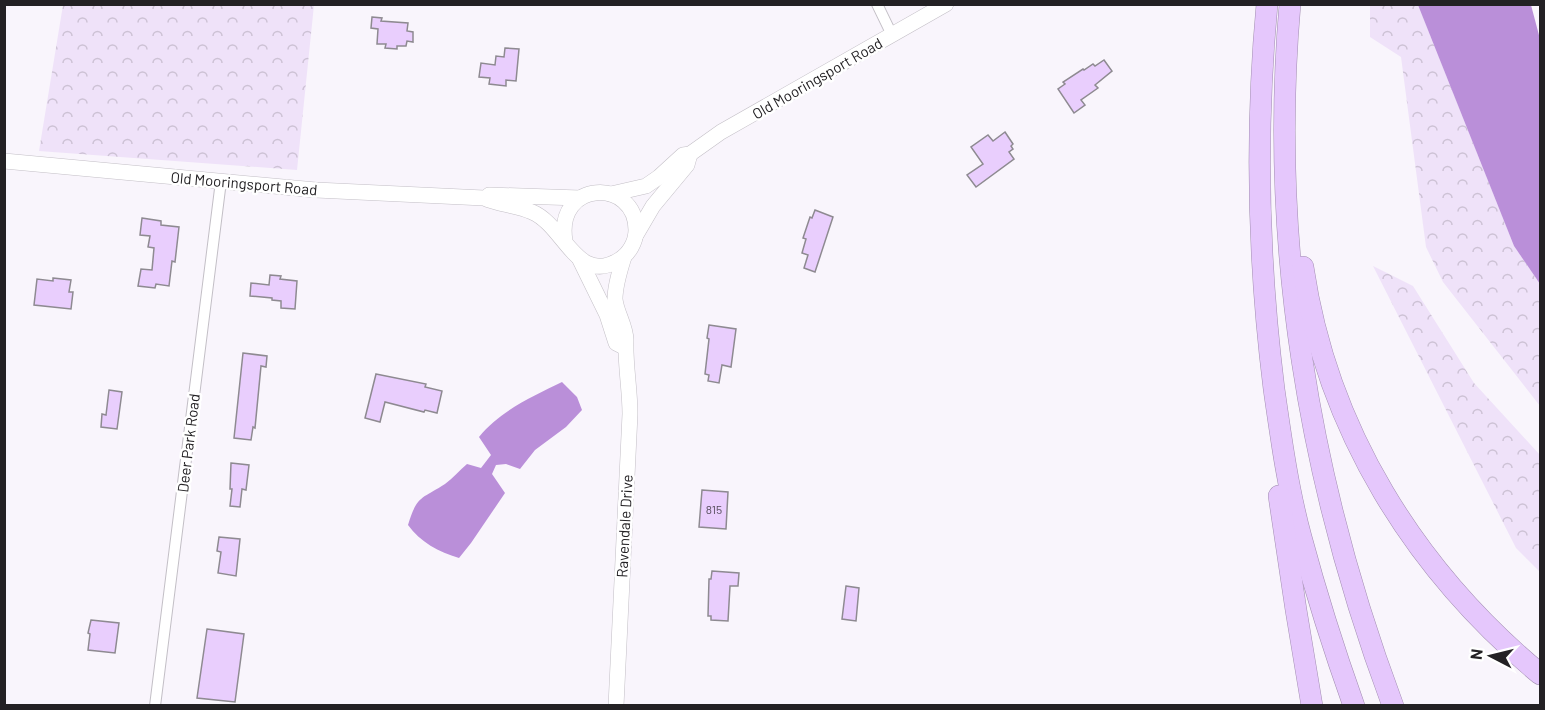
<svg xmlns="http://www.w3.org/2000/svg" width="1545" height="710" viewBox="0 0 1545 710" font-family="Barlow,sans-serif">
<defs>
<pattern id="forest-crowns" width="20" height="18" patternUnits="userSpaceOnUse" patternTransform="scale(1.5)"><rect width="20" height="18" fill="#efe2f9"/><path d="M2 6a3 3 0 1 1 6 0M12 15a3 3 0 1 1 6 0" fill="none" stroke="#cdc2d5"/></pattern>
</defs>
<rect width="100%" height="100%" fill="#f9f5fc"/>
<g fill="url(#forest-crowns)">
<polygon points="63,5 314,5 297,170 39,151"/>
<polygon points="1370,5 1418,5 1514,246 1540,284 1540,406 1443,282 1426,247 1401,57 1370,37"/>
<polygon points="1373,266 1413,286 1474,383 1540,455 1540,572 1516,548"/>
</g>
<g fill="#ba8fd9">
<polygon points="1418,5 1531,5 1540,39 1540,284 1514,246"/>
<path d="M 562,382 L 577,397 L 582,410 L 566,427 L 535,450 L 520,469 L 506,464 L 496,465 L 492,474 L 505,493 L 471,543 L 459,558 C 439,552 420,542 408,525 C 417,495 422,499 445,484 C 453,478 460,470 467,464 L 481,468 L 491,455 L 479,437 C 500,411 533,396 562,382 Z"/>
</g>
<g fill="#e9cefd" stroke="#8e8a91" stroke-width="1.5">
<polygon points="372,17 382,18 381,21 408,23 407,31 413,32 413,42 407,41 406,46 397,46 397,49 385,48 386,44 377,44 378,29 371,28"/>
<polygon points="505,48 519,49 516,81 506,80 506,86 489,84 490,78 479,77 481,63 495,65 496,56 504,57"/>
<polygon points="1104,60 1112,71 1095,85 1098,88 1081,100 1085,105 1074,113 1058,89 1065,84 1063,82 1083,69 1084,70 1093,64 1095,66"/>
<polygon points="1005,132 1013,144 1011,146 1013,149 1009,152 1014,159 976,187 967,175 983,164 971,147 988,135 993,141"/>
<polygon points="815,210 833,217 815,272 804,268 808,255 802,253 806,239 803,238 810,217 812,218"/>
<polygon points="142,218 161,221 161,225 179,227 175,262 172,261 169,286 156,284 155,288 138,286 141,269 152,270 154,248 148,247 150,236 140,235"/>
<polygon points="270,275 281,276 280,279 297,281 295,309 281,308 281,301 272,300 272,298 250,296 251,283 269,285"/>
<polygon points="53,278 71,280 69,292 73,292 71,309 34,305 37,279 53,281"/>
<polygon points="709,325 736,329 731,367 722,365 719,383 708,381 709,375 705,374 709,339 707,338"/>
<polygon points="243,353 267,356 266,367 261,366 255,428 253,427 251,440 234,438"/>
<polygon points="376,374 426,384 425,387 442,391 437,413 425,410 424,412 385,402 380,422 365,418"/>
<polygon points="109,390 122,392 117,429 101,427 102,414 106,415"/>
<polygon points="231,463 249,465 246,490 242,489 240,507 230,506 232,489 230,489"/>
<polygon points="702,490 728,492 726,529 699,527"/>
<polygon points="219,537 240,539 236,576 218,573 221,552 217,551"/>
<polygon points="712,571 739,573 738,586 730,586 728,621 711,620 711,616 708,616 709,579 711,579"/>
<polygon points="846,586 859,588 856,621 842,619"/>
<polygon points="91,620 119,623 115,653 88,650 90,634 88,633"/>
<polygon points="207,629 244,634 235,702 197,698"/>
</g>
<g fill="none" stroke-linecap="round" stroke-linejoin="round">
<g stroke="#c3bfc6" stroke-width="12">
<g id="street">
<polyline points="877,4 892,35"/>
<polyline points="155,706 221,181"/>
</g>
</g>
<g stroke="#c3bfc6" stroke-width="16">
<g id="secondary">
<path d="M 4,161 L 316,190 L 484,198 C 499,205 517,205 532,212 C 564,225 577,286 619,260 C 629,254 636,242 636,230 C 636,178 555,179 565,241"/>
<polyline points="611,194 646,186 659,177 683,155 690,154 721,132 946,4"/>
<polyline points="489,195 580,198"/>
<polyline points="636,235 653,206 687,165 690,154"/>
<polyline points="580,260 607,315 616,343 624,347"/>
<path d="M 616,706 L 630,414 C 630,389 625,364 626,340 C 626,326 616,312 615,299 C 615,285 620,270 624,257"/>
</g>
</g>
<g stroke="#a18db0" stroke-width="22">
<g id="highway">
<path d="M 1267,4 C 1255,133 1258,261 1274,389 C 1281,438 1288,489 1301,537 C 1316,593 1334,650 1354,706"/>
<path d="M 1290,4 C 1269,243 1309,482 1393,706"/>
<path d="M 1303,267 C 1327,430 1415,570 1540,674"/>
<polyline points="1279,496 1296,610 1312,706"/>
</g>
</g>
<use href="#street" stroke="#fff" stroke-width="10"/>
<use href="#secondary" stroke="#fff" stroke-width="15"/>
<use href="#highway" stroke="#e5c7fc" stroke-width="21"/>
</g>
<g text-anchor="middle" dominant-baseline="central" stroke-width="5" stroke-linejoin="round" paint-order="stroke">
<g font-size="12" fill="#544c5a">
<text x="714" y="509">815</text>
</g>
<g font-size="15" fill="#232124" stroke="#fff">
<text transform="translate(817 78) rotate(-30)">Old Mooringsport Road</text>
<text transform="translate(244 183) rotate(5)">Old Mooringsport Road</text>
<text transform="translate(188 443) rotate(-83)">Deer Park Road</text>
<text transform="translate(624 526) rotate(-87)">Ravendale Drive</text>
</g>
</g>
<rect width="1545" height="710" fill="none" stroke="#232124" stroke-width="12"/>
<g transform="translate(1491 656) rotate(277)" stroke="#ffffff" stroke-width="4.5" paint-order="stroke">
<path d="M0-4.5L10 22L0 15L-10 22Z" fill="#232124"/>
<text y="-9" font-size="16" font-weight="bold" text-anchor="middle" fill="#232124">N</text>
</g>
</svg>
